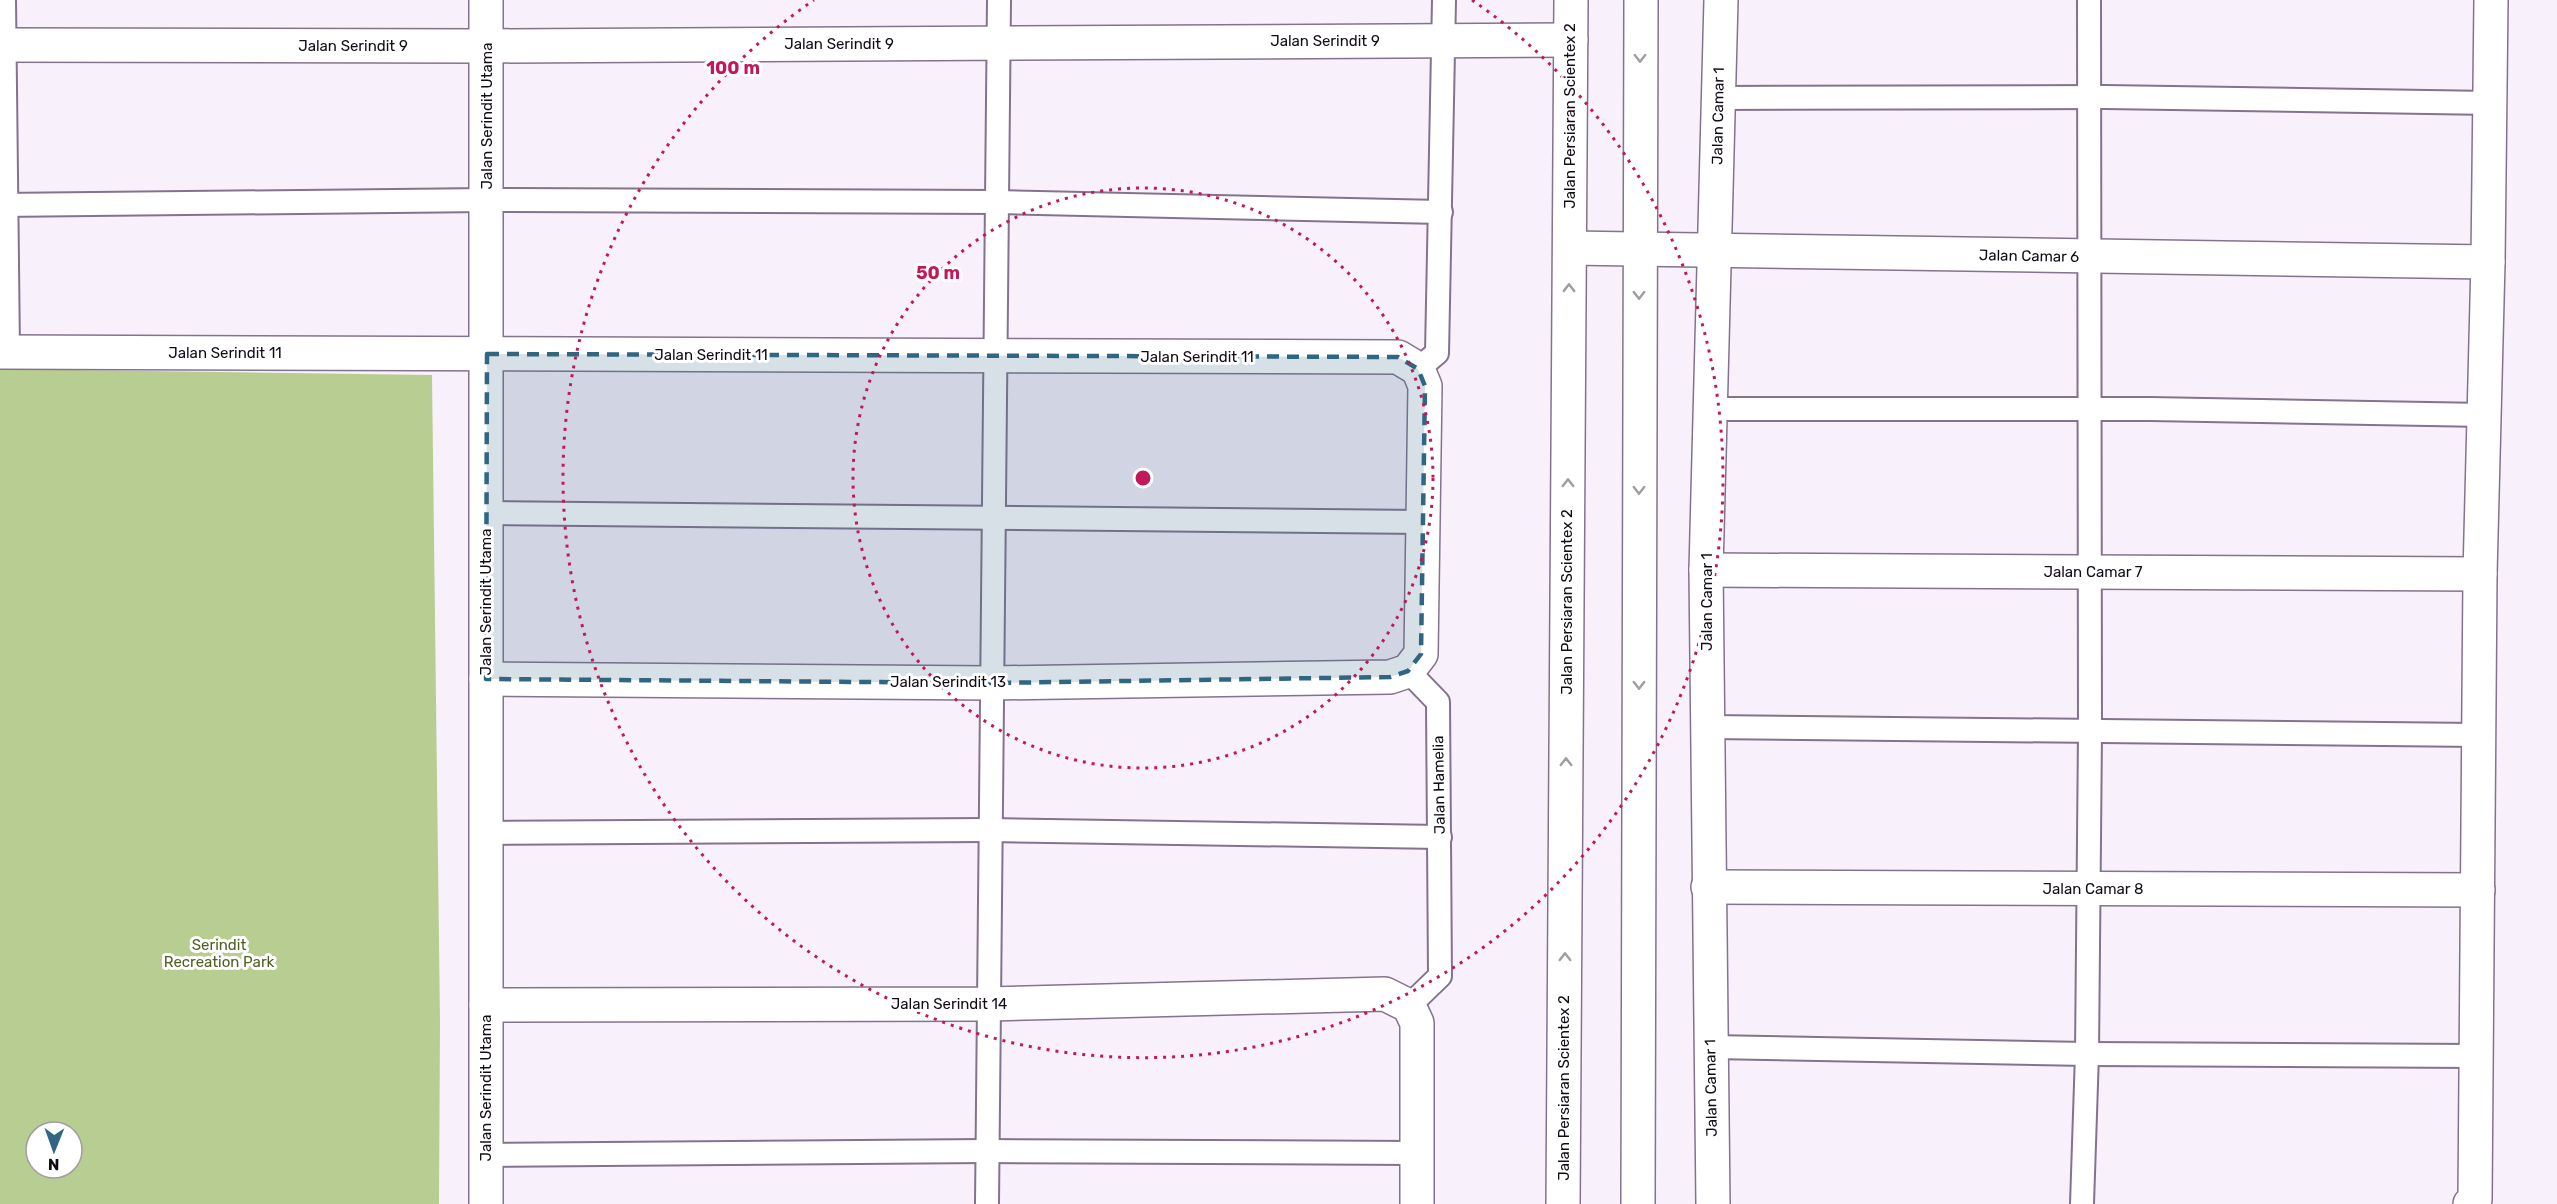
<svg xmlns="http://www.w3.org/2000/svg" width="2557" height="1204" viewBox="0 0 2557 1204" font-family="Rubik,sans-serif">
<rect width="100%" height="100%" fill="#f8f1fc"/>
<path fill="#b8cd91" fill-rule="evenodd" d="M 0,369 L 432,375 L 440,1022 L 439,1204 L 0,1204 ZM 36,1132 L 72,1132 L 72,1168 L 36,1168 Z"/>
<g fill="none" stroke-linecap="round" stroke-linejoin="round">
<g stroke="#84738c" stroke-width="26">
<g id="service">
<polyline points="4,0 8,352"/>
<polyline points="1719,98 2105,97 2491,103"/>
<polyline points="0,205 487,200 997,202 1441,212"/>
<polyline points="1418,369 1437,353 1444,0"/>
<polyline points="1711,409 2150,409 2485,415"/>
<polyline points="487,513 1423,522"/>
<polyline points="1408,671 1438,702 1440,976 1409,1006"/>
<polyline points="1707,727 2479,735"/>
<polyline points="487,833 990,830 1440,837"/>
<polyline points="1711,1047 2087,1054 2477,1056"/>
<polyline points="486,1155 987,1151 1416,1153"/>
<polyline points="987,1204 999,0"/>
<polyline points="2082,1204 2087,1054 2090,732 2089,0"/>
</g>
</g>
<g stroke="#84738c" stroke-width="36">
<g id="minor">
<polyline points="0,45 486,46 1571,40"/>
<polyline points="1570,248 2488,262"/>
<polyline points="0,352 1398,357 1418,369 1425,386 1421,654 1408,671 1390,677 992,683 486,679"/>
<polyline points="1706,570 2480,574"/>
<polyline points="1708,887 2478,890"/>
<polyline points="486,1005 989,1004 1385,994 1409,1006 1417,1023 1417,1204"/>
<polyline points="486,1204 486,0"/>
<polyline points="1713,1204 1706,570 1721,0"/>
<polyline points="2470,1204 2475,1199 2480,574 2488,262 2491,0"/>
</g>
</g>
<g stroke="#84738c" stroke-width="36">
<g id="tertiary">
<polyline points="1563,1204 1571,0"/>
<polyline points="1638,1204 1641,0"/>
</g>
</g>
<use href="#service" stroke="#fff" stroke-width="22"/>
<use href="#minor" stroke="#fff" stroke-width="33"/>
<use href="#tertiary" stroke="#fff" stroke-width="33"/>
</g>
<defs><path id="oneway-chevron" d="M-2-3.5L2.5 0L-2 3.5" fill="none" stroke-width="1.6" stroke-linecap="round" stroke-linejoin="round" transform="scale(1.5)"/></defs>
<g stroke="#a09da1">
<use href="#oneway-chevron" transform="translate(1640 58) rotate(90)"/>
<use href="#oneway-chevron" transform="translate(1569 288) rotate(-90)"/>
<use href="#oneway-chevron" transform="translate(1639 295) rotate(90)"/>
<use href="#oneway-chevron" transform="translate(1568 483) rotate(-90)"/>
<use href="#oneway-chevron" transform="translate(1639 490) rotate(90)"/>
<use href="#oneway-chevron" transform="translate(1639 685) rotate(90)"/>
<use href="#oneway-chevron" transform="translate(1566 762) rotate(-90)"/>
<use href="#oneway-chevron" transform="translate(1565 957) rotate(-90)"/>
</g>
<path fill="#306681" fill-opacity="0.2" stroke="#306681" stroke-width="4.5" stroke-dasharray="12 8" stroke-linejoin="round" d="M 487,354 L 1398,357 L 1418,369 L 1425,386 L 1421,654 L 1408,671 L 1390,677 L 992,683 L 486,679 Z"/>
<g fill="none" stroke="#c2185b" stroke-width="3" stroke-dasharray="3 6">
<circle cx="1143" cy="478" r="290"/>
<path d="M1472 0A580 580 0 1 1 814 0"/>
</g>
<g text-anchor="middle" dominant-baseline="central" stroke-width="6" stroke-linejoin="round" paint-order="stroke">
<g font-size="15" fill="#110b14" stroke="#fff">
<text x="1325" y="41">Jalan Serindit 9</text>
<text x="839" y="44">Jalan Serindit 9</text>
<text x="353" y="46">Jalan Serindit 9</text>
<text transform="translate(487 116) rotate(-90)">Jalan Serindit Utama</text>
<text transform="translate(1570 116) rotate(-90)">Jalan Persiaran Scientex 2</text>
<text transform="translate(1718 116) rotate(-89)">Jalan Camar 1</text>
<text transform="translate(2029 256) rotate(1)">Jalan Camar 6</text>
<text x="225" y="353">Jalan Serindit 11</text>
<text x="711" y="355">Jalan Serindit 11</text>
<text x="1197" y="357">Jalan Serindit 11</text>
<text x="2093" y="572">Jalan Camar 7</text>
<text transform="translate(486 602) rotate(-90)">Jalan Serindit Utama</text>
<text transform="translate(1567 602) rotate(-90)">Jalan Persiaran Scientex 2</text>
<text transform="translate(1707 602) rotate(-90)">Jalan Camar 1</text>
<text x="948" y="682">Jalan Serindit 13</text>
<text transform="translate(1439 785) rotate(-91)">Jalan Hamelia</text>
<text x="2093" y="889">Jalan Camar 8</text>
<text x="949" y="1004">Jalan Serindit 14</text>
<text transform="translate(486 1088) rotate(-90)">Jalan Serindit Utama</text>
<text transform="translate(1564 1088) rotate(-90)">Jalan Persiaran Scientex 2</text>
<text transform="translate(1711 1088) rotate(-91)">Jalan Camar 1</text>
</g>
<g font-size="15" fill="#4d6023" stroke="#fff">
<text x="219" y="945">Serindit<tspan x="219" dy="17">Recreation Park</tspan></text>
</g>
</g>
<circle cx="1143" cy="478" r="9" fill="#c2185b" stroke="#fff" stroke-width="3"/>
<g font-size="18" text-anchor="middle" font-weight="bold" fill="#c2185b" stroke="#fff" stroke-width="6" stroke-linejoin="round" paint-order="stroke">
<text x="733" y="74">100 m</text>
<text x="938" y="279">50 m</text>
</g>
<g transform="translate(54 1150) rotate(181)"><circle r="28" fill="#ffffff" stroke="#a09da1" stroke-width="1.5"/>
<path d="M0-4.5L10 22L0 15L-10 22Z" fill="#306681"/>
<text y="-9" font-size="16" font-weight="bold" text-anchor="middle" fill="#110b14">N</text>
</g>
</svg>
